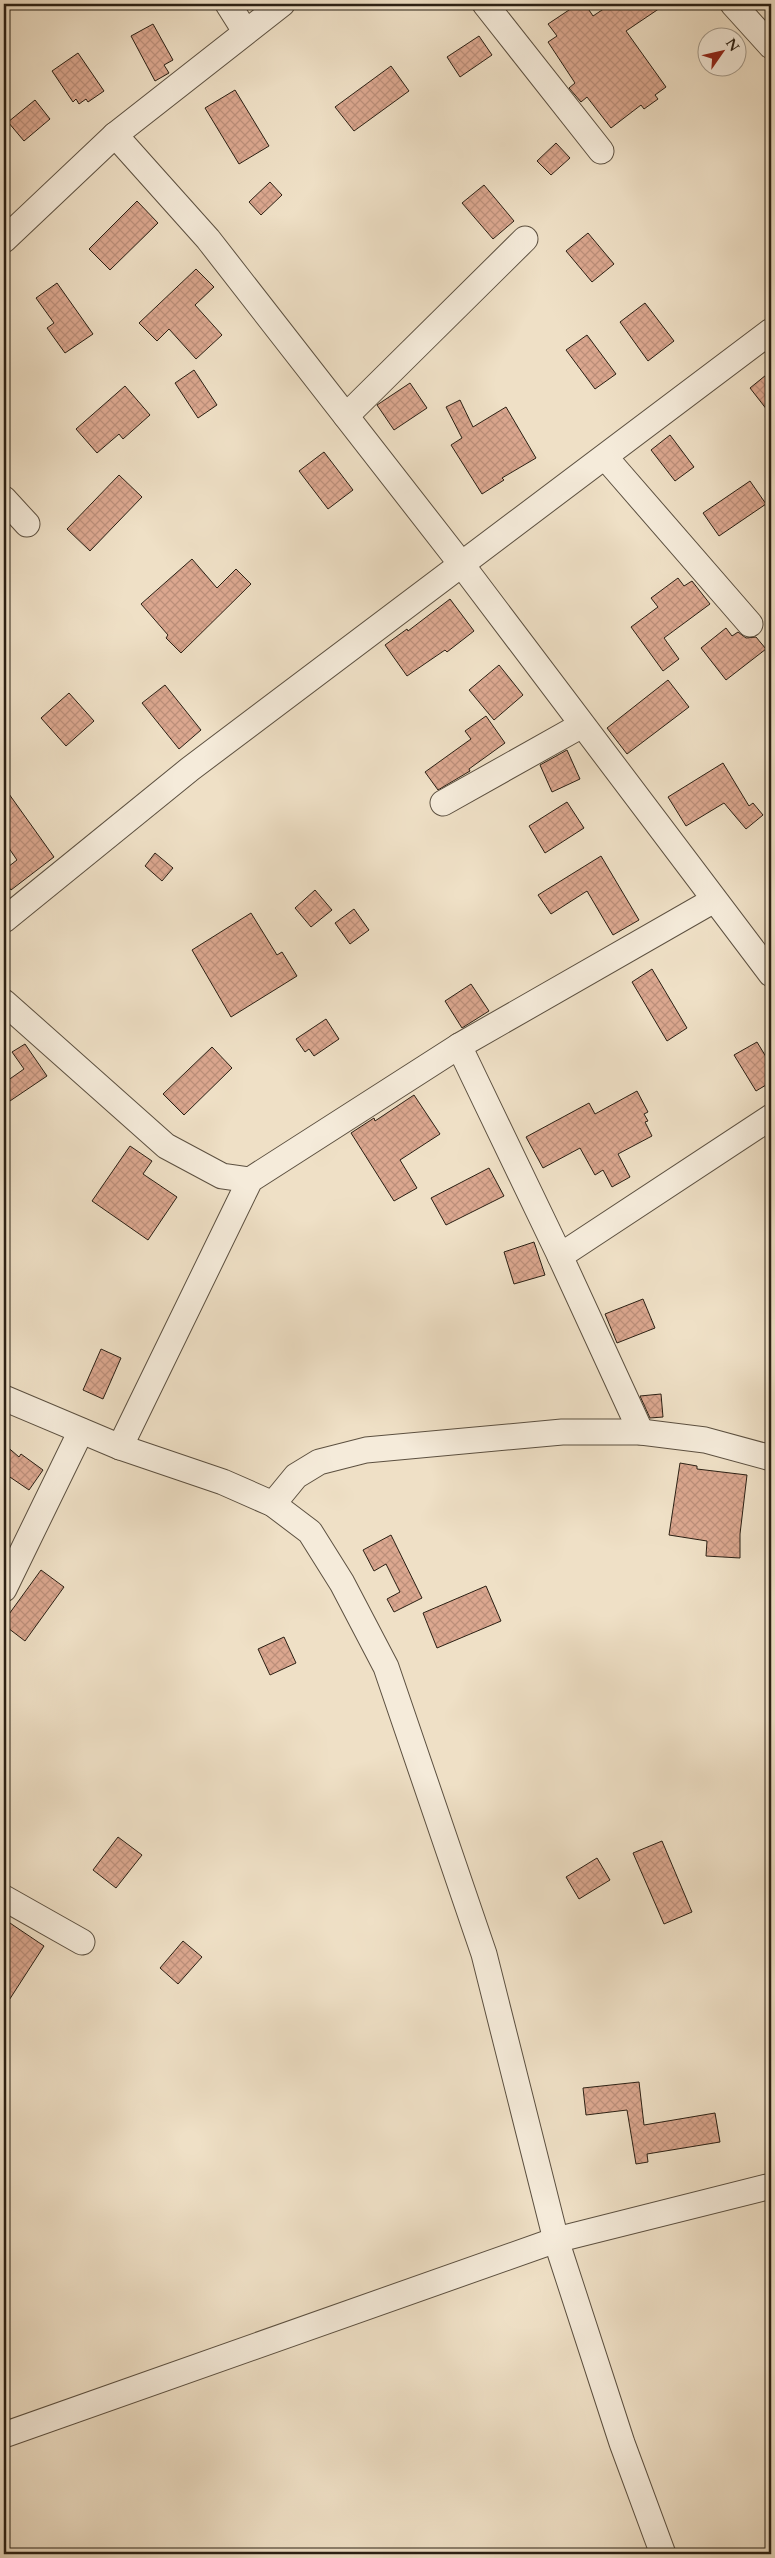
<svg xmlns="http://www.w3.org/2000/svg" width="775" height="2558" viewBox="0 0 775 2558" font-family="Cardo,serif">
<defs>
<pattern id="building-cross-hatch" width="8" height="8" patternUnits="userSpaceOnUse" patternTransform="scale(1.25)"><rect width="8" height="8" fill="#dba78f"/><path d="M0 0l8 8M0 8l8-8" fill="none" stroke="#bc8f7a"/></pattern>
</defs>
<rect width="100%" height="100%" fill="#efe0c6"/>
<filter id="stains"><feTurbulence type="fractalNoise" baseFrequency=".004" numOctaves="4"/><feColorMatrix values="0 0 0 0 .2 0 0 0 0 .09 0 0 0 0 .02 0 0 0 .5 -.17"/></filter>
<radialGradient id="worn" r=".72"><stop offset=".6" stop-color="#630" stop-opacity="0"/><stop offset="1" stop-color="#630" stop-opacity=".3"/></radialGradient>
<g fill="url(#building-cross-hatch)" stroke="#2b2014">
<polygon points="578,4 585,4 593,16 611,4 666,4 626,31 666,87 655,95 658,99 644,109 641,105 611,128 587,97 581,102 569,88 575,83 548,42 557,36 548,24"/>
<polygon points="153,24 173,60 164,65 169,73 155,81 131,36"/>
<polygon points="479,36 492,55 460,77 447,57"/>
<polygon points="78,53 104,91 88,102 86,99 79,104 76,99 73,102 52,71"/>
<polygon points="391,66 409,91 354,131 335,107"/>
<polygon points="235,90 269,146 239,164 205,108"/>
<polygon points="35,100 50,119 24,141 8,122"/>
<polygon points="556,143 570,158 551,175 537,161"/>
<polygon points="270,182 282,195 261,215 249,202"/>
<polygon points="484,185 514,221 493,239 462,203"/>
<polygon points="137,201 158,223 110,270 89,249"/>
<polygon points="588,233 614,264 592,282 566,251"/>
<polygon points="196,269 214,287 195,305 222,335 196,359 169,329 157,341 139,323"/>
<polygon points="57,283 93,334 65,353 47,328 54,323 36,298"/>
<polygon points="645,303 674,341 648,361 620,322"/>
<polygon points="587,335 616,374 595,389 566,350"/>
<polygon points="194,370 217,405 198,418 175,383"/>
<polygon points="771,371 771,415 750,388"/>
<polygon points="410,383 427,408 394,430 377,405"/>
<polygon points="125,386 150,415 123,439 119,434 97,453 76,429"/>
<polygon points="460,400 473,427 506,407 536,458 502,478 504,480 482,494 451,445 462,438 446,407"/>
<polygon points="670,435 694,467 675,481 651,450"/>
<polygon points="324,452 353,490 328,509 299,471"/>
<polygon points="119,475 142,497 90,551 67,529"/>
<polygon points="750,481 766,504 719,536 703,513"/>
<polygon points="192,559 217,588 236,569 251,584 181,653 166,638 168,635 141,604"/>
<polygon points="678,578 684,586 692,581 710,604 664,638 679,659 663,671 631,627 658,607 651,598"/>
<polygon points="450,599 474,631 447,652 445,650 407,676 385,645 407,629 408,631"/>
<polygon points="726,628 732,636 738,632 746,638 756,637 766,649 726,680 701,648"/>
<polygon points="499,665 523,695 494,720 469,690"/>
<polygon points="668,680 689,707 627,754 607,728"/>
<polygon points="165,685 201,730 179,749 142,703"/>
<polygon points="69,693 94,721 66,746 41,718"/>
<polygon points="486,716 505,743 469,769 470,771 438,790 425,772 471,739 465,731"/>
<polygon points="567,750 580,779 552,792 540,765"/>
<polygon points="723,763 749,806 753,803 763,815 746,829 724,803 686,826 668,797"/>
<polygon points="4,787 54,857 11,890 4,881 4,870 17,860 4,841"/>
<polygon points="567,802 584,828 545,853 529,826"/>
<polygon points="155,853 173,868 162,881 145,866"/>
<polygon points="601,856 639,920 613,935 587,891 551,914 538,895"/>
<polygon points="315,890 332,910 311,927 295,908"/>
<polygon points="354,909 369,930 350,944 335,923"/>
<polygon points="251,913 277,955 282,952 297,976 231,1017 192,950"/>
<polygon points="652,969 687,1028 667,1041 632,982"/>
<polygon points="471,984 489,1011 462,1028 445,1001"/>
<polygon points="326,1019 339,1039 314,1056 309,1049 305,1052 296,1039"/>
<polygon points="757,1042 771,1065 771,1082 756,1091 734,1055"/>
<polygon points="25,1044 47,1076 4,1105 4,1083 24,1069 12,1052"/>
<polygon points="212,1047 232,1068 184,1115 163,1094"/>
<polygon points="637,1091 648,1112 644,1114 648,1121 645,1122 652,1136 618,1154 630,1177 612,1187 603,1170 595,1175 580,1148 543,1168 526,1137 589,1103 595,1114"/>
<polygon points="414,1095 440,1134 400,1160 417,1188 394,1201 351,1133 374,1118 375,1121"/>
<polygon points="130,1146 152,1161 143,1174 177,1197 148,1240 92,1201"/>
<polygon points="489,1168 504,1196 446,1225 431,1198"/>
<polygon points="534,1242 545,1275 514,1284 504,1252"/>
<polygon points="643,1299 655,1328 617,1343 605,1314"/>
<polygon points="101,1349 121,1358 103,1399 83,1390"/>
<polygon points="661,1394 663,1417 650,1418 640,1396"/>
<polygon points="4,1444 19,1457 21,1454 43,1470 29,1490 4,1473"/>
<polygon points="680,1463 697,1466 697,1469 747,1475 740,1534 740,1558 706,1556 707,1541 669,1535"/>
<polygon points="391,1535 422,1598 394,1612 387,1599 400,1592 386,1564 374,1571 363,1550"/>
<polygon points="41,1570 64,1587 25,1641 4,1625 4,1621"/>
<polygon points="486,1586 501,1621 437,1648 423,1613"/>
<polygon points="284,1637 296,1663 270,1675 258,1649"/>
<polygon points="118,1837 142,1855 116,1888 93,1870"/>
<polygon points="662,1841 692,1912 664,1924 633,1853"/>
<polygon points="597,1858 610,1880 579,1899 566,1877"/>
<polygon points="4,1919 44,1946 4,2008"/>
<polygon points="183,1941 202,1957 178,1984 160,1968"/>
<polygon points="639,2082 644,2125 715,2113 720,2142 647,2154 648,2162 636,2164 627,2110 586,2115 583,2088"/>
</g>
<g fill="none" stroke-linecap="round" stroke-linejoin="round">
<g stroke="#5c5040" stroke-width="27">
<g id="minor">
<polyline points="228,4 245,31"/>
<polyline points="485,4 601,151"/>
<polyline points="733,4 771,46"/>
<polyline points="115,135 208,239 462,565 771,974"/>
<polyline points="4,240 115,135 282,4"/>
<polyline points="346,416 525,239"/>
<polyline points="605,457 750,624"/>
<polyline points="4,499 27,524"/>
<polyline points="443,803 582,725"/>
<polyline points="4,920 190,769 771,331"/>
<polyline points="4,1002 166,1146 222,1176 250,1180"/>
<polyline points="459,1046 560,1256 641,1432"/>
<polyline points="560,1256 771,1117"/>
<polyline points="4,1398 120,1447 223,1482 273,1504 310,1532 342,1583 386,1667 484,1954 556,2240 622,2443 663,2554"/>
<polyline points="120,1447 250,1180 459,1046 714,900"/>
<polyline points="273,1504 296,1476 319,1462 366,1450 562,1432 641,1432 705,1440 771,1458"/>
<polyline points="4,1589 81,1431"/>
<polyline points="4,1898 82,1942"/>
<polyline points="4,2435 556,2240 771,2186"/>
</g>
</g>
<use href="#minor" stroke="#f5ebda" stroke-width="25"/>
</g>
<rect width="775" height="2558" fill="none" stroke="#efe0c6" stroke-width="20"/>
<rect x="5" y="5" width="765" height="2548" fill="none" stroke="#2b2014" stroke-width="2.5"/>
<rect x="10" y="10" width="755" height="2538" fill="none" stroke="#2b2014"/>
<g transform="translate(722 52) rotate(56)"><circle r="24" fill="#f5ebda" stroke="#a49a8b"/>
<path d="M0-4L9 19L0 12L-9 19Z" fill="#8f2418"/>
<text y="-8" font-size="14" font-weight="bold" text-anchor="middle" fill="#2b2014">N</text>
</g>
<rect width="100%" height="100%" filter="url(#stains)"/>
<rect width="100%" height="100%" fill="url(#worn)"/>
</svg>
